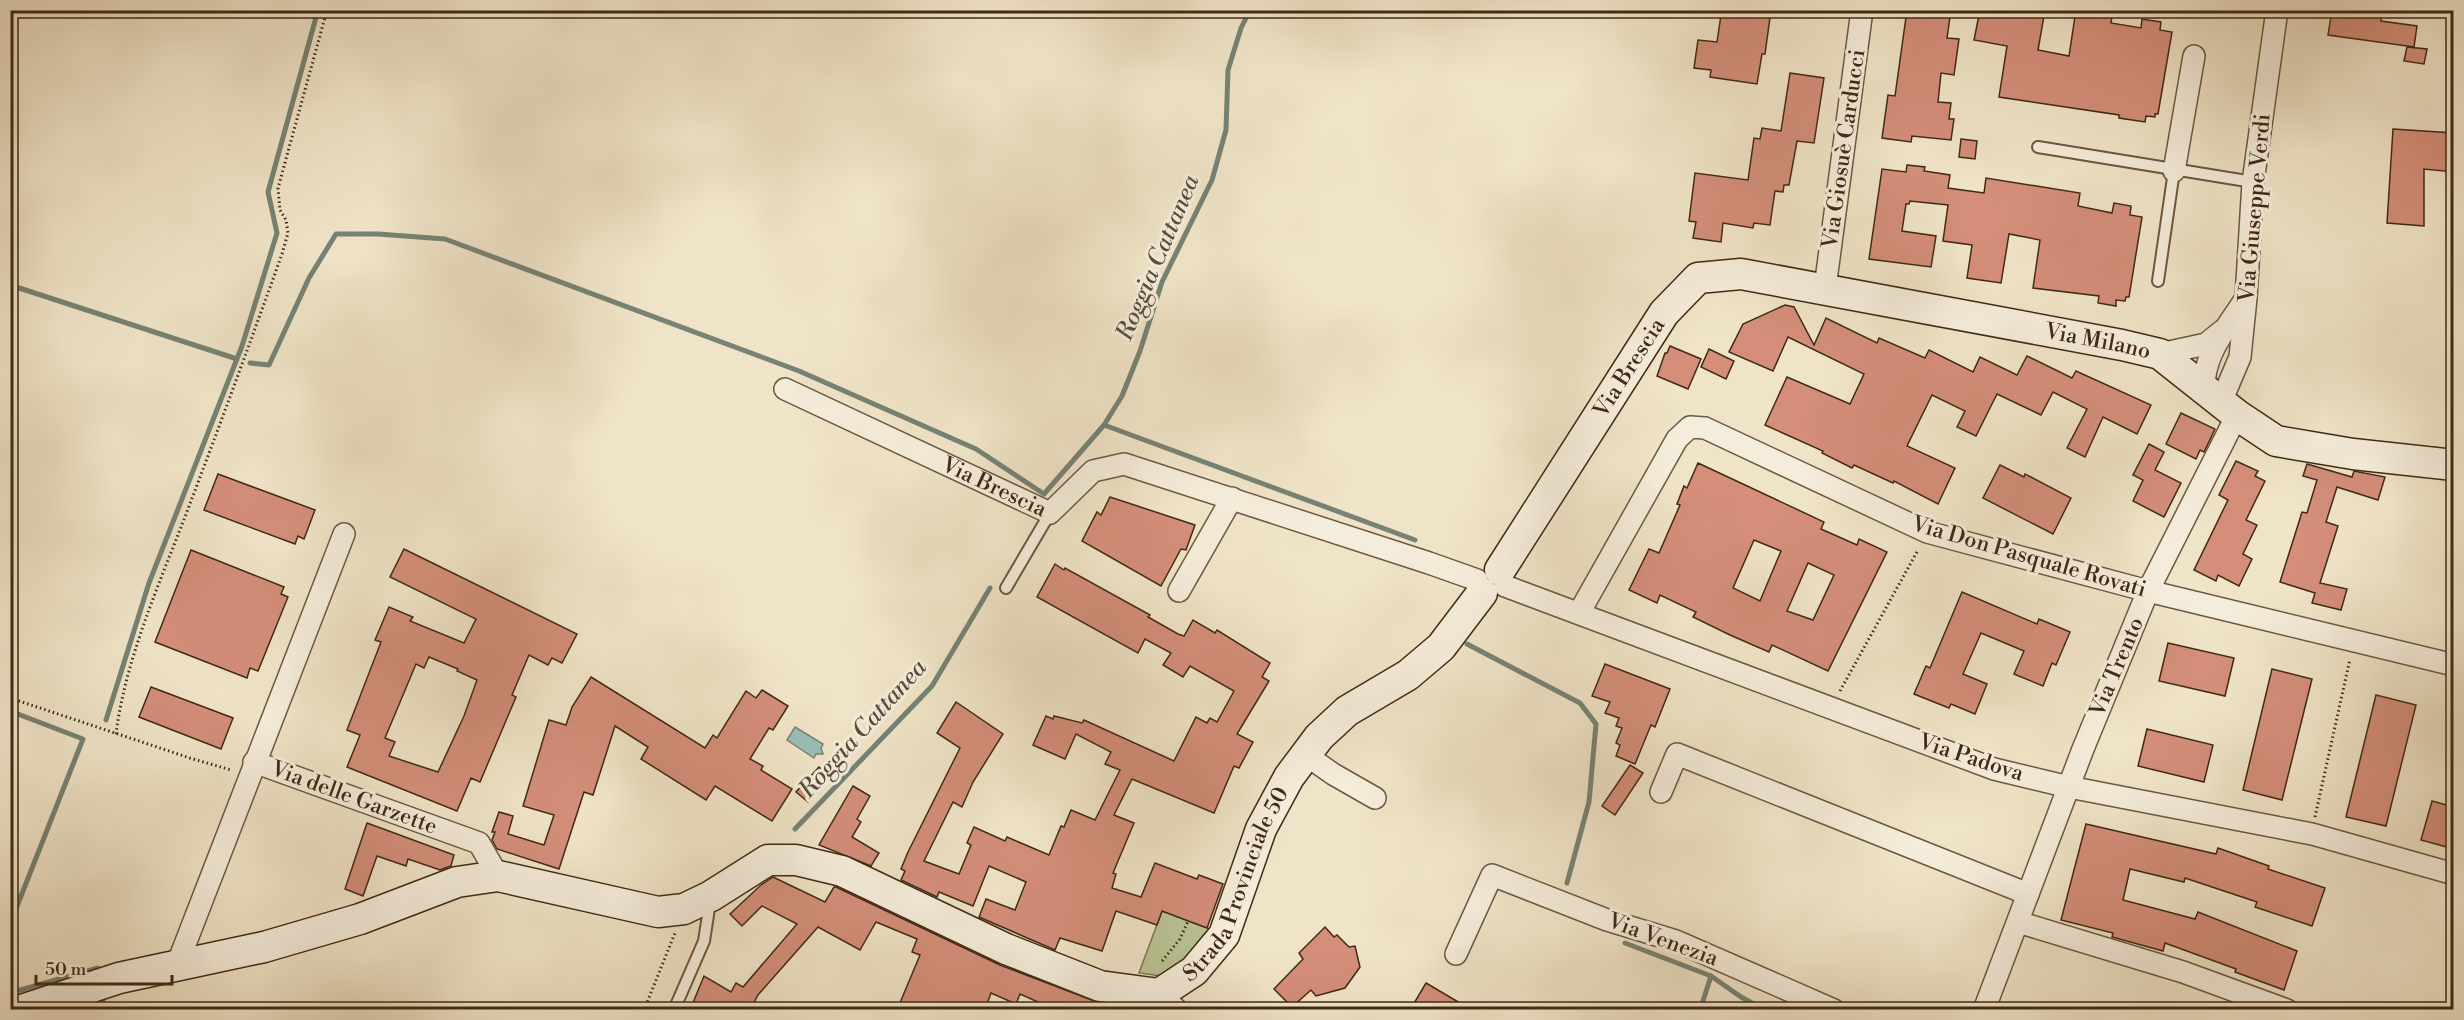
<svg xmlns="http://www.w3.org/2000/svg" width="2464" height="1020" viewBox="0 0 2464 1020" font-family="'Libre Bodoni',serif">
<rect width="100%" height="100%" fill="#f0e4c8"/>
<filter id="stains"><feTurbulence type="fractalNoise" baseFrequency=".00333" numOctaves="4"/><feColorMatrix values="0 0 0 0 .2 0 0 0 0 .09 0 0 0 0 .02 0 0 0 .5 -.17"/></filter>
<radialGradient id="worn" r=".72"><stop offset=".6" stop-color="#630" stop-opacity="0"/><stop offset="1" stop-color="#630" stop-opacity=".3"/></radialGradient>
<polygon fill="#bac495" stroke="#7d7655" stroke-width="1.5" points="1162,911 1210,929 1192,957 1161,976 1139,973"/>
<polygon fill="#9abfb5" stroke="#768375" stroke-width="1.5" points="795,727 823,744 821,748 823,754 816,754 814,758 787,740"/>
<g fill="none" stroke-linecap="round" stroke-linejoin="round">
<g stroke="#768375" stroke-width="5">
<polyline points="10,285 234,358"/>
<polyline points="250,363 269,365 309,278 336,234 378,234 445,239 799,371 976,449 1044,494 1104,425 1122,396 1140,351 1162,282 1212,180 1226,130 1228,70 1241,28 1250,10"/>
<polyline points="1104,425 1415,540"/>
<polyline points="1467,644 1580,703 1596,724 1589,802 1567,883"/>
<polyline points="10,711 83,739 10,924"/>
<polyline points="106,720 149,583 242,346 277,233 268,192 318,10"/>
<polyline points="795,829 932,686 990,588"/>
<polyline points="1625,943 1711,976 1700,1010"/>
<polyline points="1711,976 1741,997 1765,1010"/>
<polyline points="10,993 98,968 101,974"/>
<polyline points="100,1010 105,994"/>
</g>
</g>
<g fill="#d48e7a" stroke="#402915" stroke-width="1.5" fill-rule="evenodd">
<polygon points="1726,10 1771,10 1765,54 1762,54 1757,84 1710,77 1711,70 1694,68 1698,40 1717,42 1721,15 1725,16"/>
<polygon points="1907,10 1951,10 1947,38 1959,39 1954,75 1941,73 1938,102 1951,103 1949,119 1954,119 1951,140 1912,136 1911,142 1882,138 1888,95 1895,96"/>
<polygon points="1980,10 2009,15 2010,10 2045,10 2038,50 2069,56 2076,10 2113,10 2111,23 2141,28 2142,19 2161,22 2160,30 2172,32 2158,114 2155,114 2155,117 2146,116 2145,122 2119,118 2119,115 1999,97 2007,46 1974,40"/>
<polygon points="2332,10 2382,10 2381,21 2417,26 2414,47 2328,35"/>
<polygon points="2407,47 2427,49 2424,64 2404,61"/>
<polygon points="1790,73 1824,78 1814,143 1797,141 1789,185 1784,185 1783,192 1775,191 1770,225 1754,223 1753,228 1723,223 1721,242 1693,238 1696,222 1689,221 1695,173 1748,180 1754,138 1760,139 1762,128 1781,131"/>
<polygon points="2393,129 2454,133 2454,172 2424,169 2424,226 2387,223"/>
<polygon points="1961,139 1977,141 1975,159 1959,157"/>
<polygon points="1907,165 1925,167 1924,171 1950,175 1948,188 1984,193 1986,178 2080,193 2078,206 2112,213 2114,203 2131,206 2130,215 2142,217 2129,297 2126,297 2125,301 2116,300 2116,306 2098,303 2099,296 2033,288 2040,240 2009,234 2001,283 1967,278 1972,245 1943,241 1948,205 1910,201 1909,204 1906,204 1902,231 1936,236 1931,267 1869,259 1882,169 1906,172"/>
<polygon points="1785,305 1794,307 1814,345 1826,318 1877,343 1879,338 1925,358 1929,350 1973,372 1980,357 2017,375 2027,356 2072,378 2076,371 2151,405 2137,434 2103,417 2085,457 2067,448 2087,409 2053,392 2041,415 1997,394 1976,436 1957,427 1965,411 1932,395 1907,446 1955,468 1938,504 1894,481 1893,483 1854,465 1852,468 1822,453 1823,451 1765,425 1787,377 1850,404 1864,374 1788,337 1773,371 1729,352 1743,324"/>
<polygon points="1670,346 1701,359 1688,389 1657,376 1665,353 1667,353"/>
<polygon points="1709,349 1734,361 1726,379 1701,367"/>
<polygon points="2181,413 2215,429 2204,452 2200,450 2196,459 2166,444"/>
<polygon points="2149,444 2164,452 2155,470 2181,483 2164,517 2133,501 2143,480 2133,475"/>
<polygon points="2236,461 2258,471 2255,476 2265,481 2246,520 2257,525 2243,554 2252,559 2239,586 2218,575 2216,581 2194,570 2228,500 2219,495"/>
<path d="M 1698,463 L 1824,522 L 1821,529 L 1857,545 L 1859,539 L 1887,552 L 1828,671 L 1772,645 L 1769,652 L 1730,635 L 1693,617 L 1696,612 L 1660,595 L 1657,603 L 1629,590 L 1649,549 L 1659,553 L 1680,505 L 1677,504 L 1684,486 L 1687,488 ZM 1754,540 L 1781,551 L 1760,601 L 1733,588 ZM 1808,563 L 1834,575 L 1813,620 L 1787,611 Z"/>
<polygon points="2307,464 2352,477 2354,471 2385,477 2378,500 2337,487 2326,522 2338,526 2320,583 2347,589 2341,610 2312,603 2315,593 2280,582 2302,512 2307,513 2317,480 2303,476"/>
<polygon points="2000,465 2024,477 2025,474 2071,498 2053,534 1983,498"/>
<polygon points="218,474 315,510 304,539 298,536 295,544 204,510"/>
<polygon points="1110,497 1195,525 1186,550 1181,549 1161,586 1082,541 1097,512 1101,515"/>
<path d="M 404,549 L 577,634 L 562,663 L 552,658 L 548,665 L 529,655 L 512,695 L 516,697 L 480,782 L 471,778 L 457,811 L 347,767 L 360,735 L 347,730 L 381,642 L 375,640 L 389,607 L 413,617 L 410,621 L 464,643 L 476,619 L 390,577 ZM 429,657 L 458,669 L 457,671 L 477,680 L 464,716 L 438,772 L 389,756 L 395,742 L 385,738 L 416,664 L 424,668 Z"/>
<polygon points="191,550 284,587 281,594 288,597 258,671 250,668 247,678 155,642"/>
<polygon points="1055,564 1064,570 1065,568 1150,615 1148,617 1178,634 1184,636 1193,620 1215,633 1217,630 1270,663 1262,677 1269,681 1237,734 1253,742 1239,768 1234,766 1214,813 1132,779 1114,815 1134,823 1113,873 1116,874 1112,888 1141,897 1155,863 1197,879 1199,875 1223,884 1207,928 1162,911 1157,925 1116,911 1102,951 1060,938 1055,950 979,917 986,899 1015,910 1026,882 989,866 973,906 939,892 937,897 901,880 905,871 901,869 908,852 960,748 937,733 956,702 1003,734 973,782 962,807 953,802 924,861 959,874 971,845 967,843 974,827 1005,841 1007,837 1049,855 1061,826 1064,827 1071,810 1095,820 1120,770 1105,764 1111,752 1076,734 1065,759 1033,745 1046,716 1053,719 1054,716 1082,723 1084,720 1174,761 1196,717 1207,723 1210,718 1217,722 1234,691 1190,666 1183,677 1163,665 1171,653 1145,639 1138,653 1037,597"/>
<polygon points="1962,592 2037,624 2039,619 2070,632 2056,665 2052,663 2043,686 2014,674 2024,651 1981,633 1963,674 1987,684 1975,714 1951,704 1949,708 1914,694 1926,666 1930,668"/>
<polygon points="2168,643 2234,658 2225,696 2159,681"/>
<polygon points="1605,664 1670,689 1655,727 1651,725 1635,764 1616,756 1620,745 1616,743 1622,728 1616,726 1619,718 1605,713 1610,702 1592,696"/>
<polygon points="2272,669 2312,679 2282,800 2243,790"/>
<polygon points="591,677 705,748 713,735 717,738 746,691 756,698 762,690 788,706 773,730 769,728 750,759 763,766 761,770 792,789 772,821 715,786 706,800 641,759 648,747 615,726 593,795 584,792 559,869 497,849 492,840 495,832 492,832 499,812 513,816 508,834 544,845 554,815 523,806 549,720 566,725 572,707"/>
<polygon points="151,687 233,718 221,749 139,717"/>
<polygon points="2376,695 2416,705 2386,826 2346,817"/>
<polygon points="2147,729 2213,745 2204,782 2138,766"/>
<polygon points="1630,765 1643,773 1615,815 1602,806"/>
<polygon points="819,767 830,777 808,802 796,792"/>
<polygon points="853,786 870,796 857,819 861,822 852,837 879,853 871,866 819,845"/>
<polygon points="2432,801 2454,807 2454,849 2421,840"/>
<polygon points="367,823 454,855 451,866 440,870 408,859 406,866 377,856 363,896 345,889"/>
<polygon points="2086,824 2216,854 2218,848 2269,866 2268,869 2325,888 2312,926 2255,907 2257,902 2185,878 2184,882 2130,869 2123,900 2195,919 2198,912 2297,951 2284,990 2235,972 2236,969 2165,943 2163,951 2112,937 2113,933 2061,920"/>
<polygon points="773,877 825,902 834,887 836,887 1000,965 1118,1010 1056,1010 1020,994 1016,1004 991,993 985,1010 897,1010 920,955 912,952 917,939 876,922 860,950 818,927 758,995 750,1010 690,1010 704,976 731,992 736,983 743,987 797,924 762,906 742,926 730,914 761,885"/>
<polygon points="1325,927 1334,937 1337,935 1349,947 1355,946 1360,967 1345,988 1316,996 1311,990 1292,1007 1274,989 1303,959 1299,953"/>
<polygon points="1426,983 1472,1010 1410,1010"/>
</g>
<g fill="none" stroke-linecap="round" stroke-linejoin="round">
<g stroke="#6c5842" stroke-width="14">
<g id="lane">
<polyline points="2038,147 2253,182"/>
<polyline points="2158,281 2174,171"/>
<polyline points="1006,588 1050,513"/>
<polyline points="674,1010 704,941 710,902"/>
</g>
</g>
<g stroke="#6c5842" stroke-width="24">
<g id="street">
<polyline points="2174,171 2194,56"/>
<polyline points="1825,288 1862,10"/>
<polyline points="2160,354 2206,344 2222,331"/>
<path id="s1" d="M 785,389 L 1050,513 L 1093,471 L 1124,464 L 1429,563 L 1477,580"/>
<path d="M 2204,389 C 2203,355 2226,329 2244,301"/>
<polyline points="2221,402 2240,357 2246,298 2253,182 2277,10"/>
<polyline points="1505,586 1994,769 2069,787 2312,834 2454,874"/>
<polyline points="1179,591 1232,498"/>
<polyline points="1579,613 1677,439 1690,427 1705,428 1927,532 2148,591 2454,665"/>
<polyline points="1306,755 1333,774 1375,798"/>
<polyline points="254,762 479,843 498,876"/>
<polyline points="1661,792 1677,754 2028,894"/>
<polyline points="2018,922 2183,972 2287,1010"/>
<polyline points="1456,954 1492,875 1607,920 1676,941 1834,1010"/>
<polyline points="177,965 344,534"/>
<polyline points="1159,994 1177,1010"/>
<polyline points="1984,1010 2083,749 2148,591 2237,415"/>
</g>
</g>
<g stroke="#402915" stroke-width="33">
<g id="secondary">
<path id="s2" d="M 1500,570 L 1664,313 L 1698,278 L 1741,274 L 2122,345 L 2160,354 L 2237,415 L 2276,441 L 2353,454 L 2454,465"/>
<path id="s3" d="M 22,1010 L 119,978 L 264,947 L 360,919 L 457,882 L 498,876 L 658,912 L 684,909 L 711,896 L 768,860 L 796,860 L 842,871 L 1006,949 L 1100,986 L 1159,994 L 1194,971 L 1224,935 L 1261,829 L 1289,777 L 1319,737 L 1347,711 L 1408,675 L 1441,647 L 1482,593"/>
</g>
</g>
<g stroke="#402915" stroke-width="3" stroke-dasharray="1.5 3" stroke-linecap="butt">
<polyline points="1840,691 1918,550"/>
<polyline points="10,698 190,758 231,770"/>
<path d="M 116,734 C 125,662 157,589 183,522 C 217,433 250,343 282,254 L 288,233 L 286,220 L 280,210 L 278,188 L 327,10"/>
<polyline points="2315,817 2350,659"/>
<polyline points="1162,961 1180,939 1188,921"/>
<polyline points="644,1010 675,933"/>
</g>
<use href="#lane" stroke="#f5eddb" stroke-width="10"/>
<use href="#street" stroke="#f5eddb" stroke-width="21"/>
<use href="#secondary" stroke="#f5eddb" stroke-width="30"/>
</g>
<g text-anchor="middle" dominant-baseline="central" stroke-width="6" stroke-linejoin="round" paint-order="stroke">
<g font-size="22" fill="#402915" stroke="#f5eddb">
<text transform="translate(1844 149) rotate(-82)">Via Giosuè Carducci</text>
<text transform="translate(2255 208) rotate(-85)">Via Giuseppe Verdi</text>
<text stroke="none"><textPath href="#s2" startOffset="760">Via Milano</textPath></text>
<text stroke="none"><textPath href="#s2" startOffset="240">Via Brescia</textPath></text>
<text stroke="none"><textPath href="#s1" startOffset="231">Via Brescia</textPath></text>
<text transform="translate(2029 557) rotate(16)">Via Don Pasquale Rovati</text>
<text transform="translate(2117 667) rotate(-67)">Via Trento</text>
<text transform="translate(1971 758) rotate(18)">Via Padova</text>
<text transform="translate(354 798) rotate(20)">Via delle Garzette</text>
<text stroke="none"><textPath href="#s3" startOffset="1340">Strada Provinciale 50</textPath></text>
<text transform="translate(1663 940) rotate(20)">Via Venezia</text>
</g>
<g font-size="24" font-style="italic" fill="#564e3d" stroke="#f5eddb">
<text transform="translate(1158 258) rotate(-67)">Roggia Cattanea</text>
<text transform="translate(863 729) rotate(-48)">Roggia Cattanea</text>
</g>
</g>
<rect width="2464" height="1020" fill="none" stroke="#f0e4c8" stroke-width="36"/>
<rect x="12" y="12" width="2440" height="996" fill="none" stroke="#402915" stroke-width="3"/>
<rect x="18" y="18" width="2428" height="984" fill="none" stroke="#402915" stroke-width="1.5"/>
<path d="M36 975v9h136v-9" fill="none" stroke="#402915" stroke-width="3"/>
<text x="45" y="975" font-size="18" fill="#402915" stroke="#f5eddb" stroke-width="4.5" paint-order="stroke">50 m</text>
<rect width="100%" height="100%" filter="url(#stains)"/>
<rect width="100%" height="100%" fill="url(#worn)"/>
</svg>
